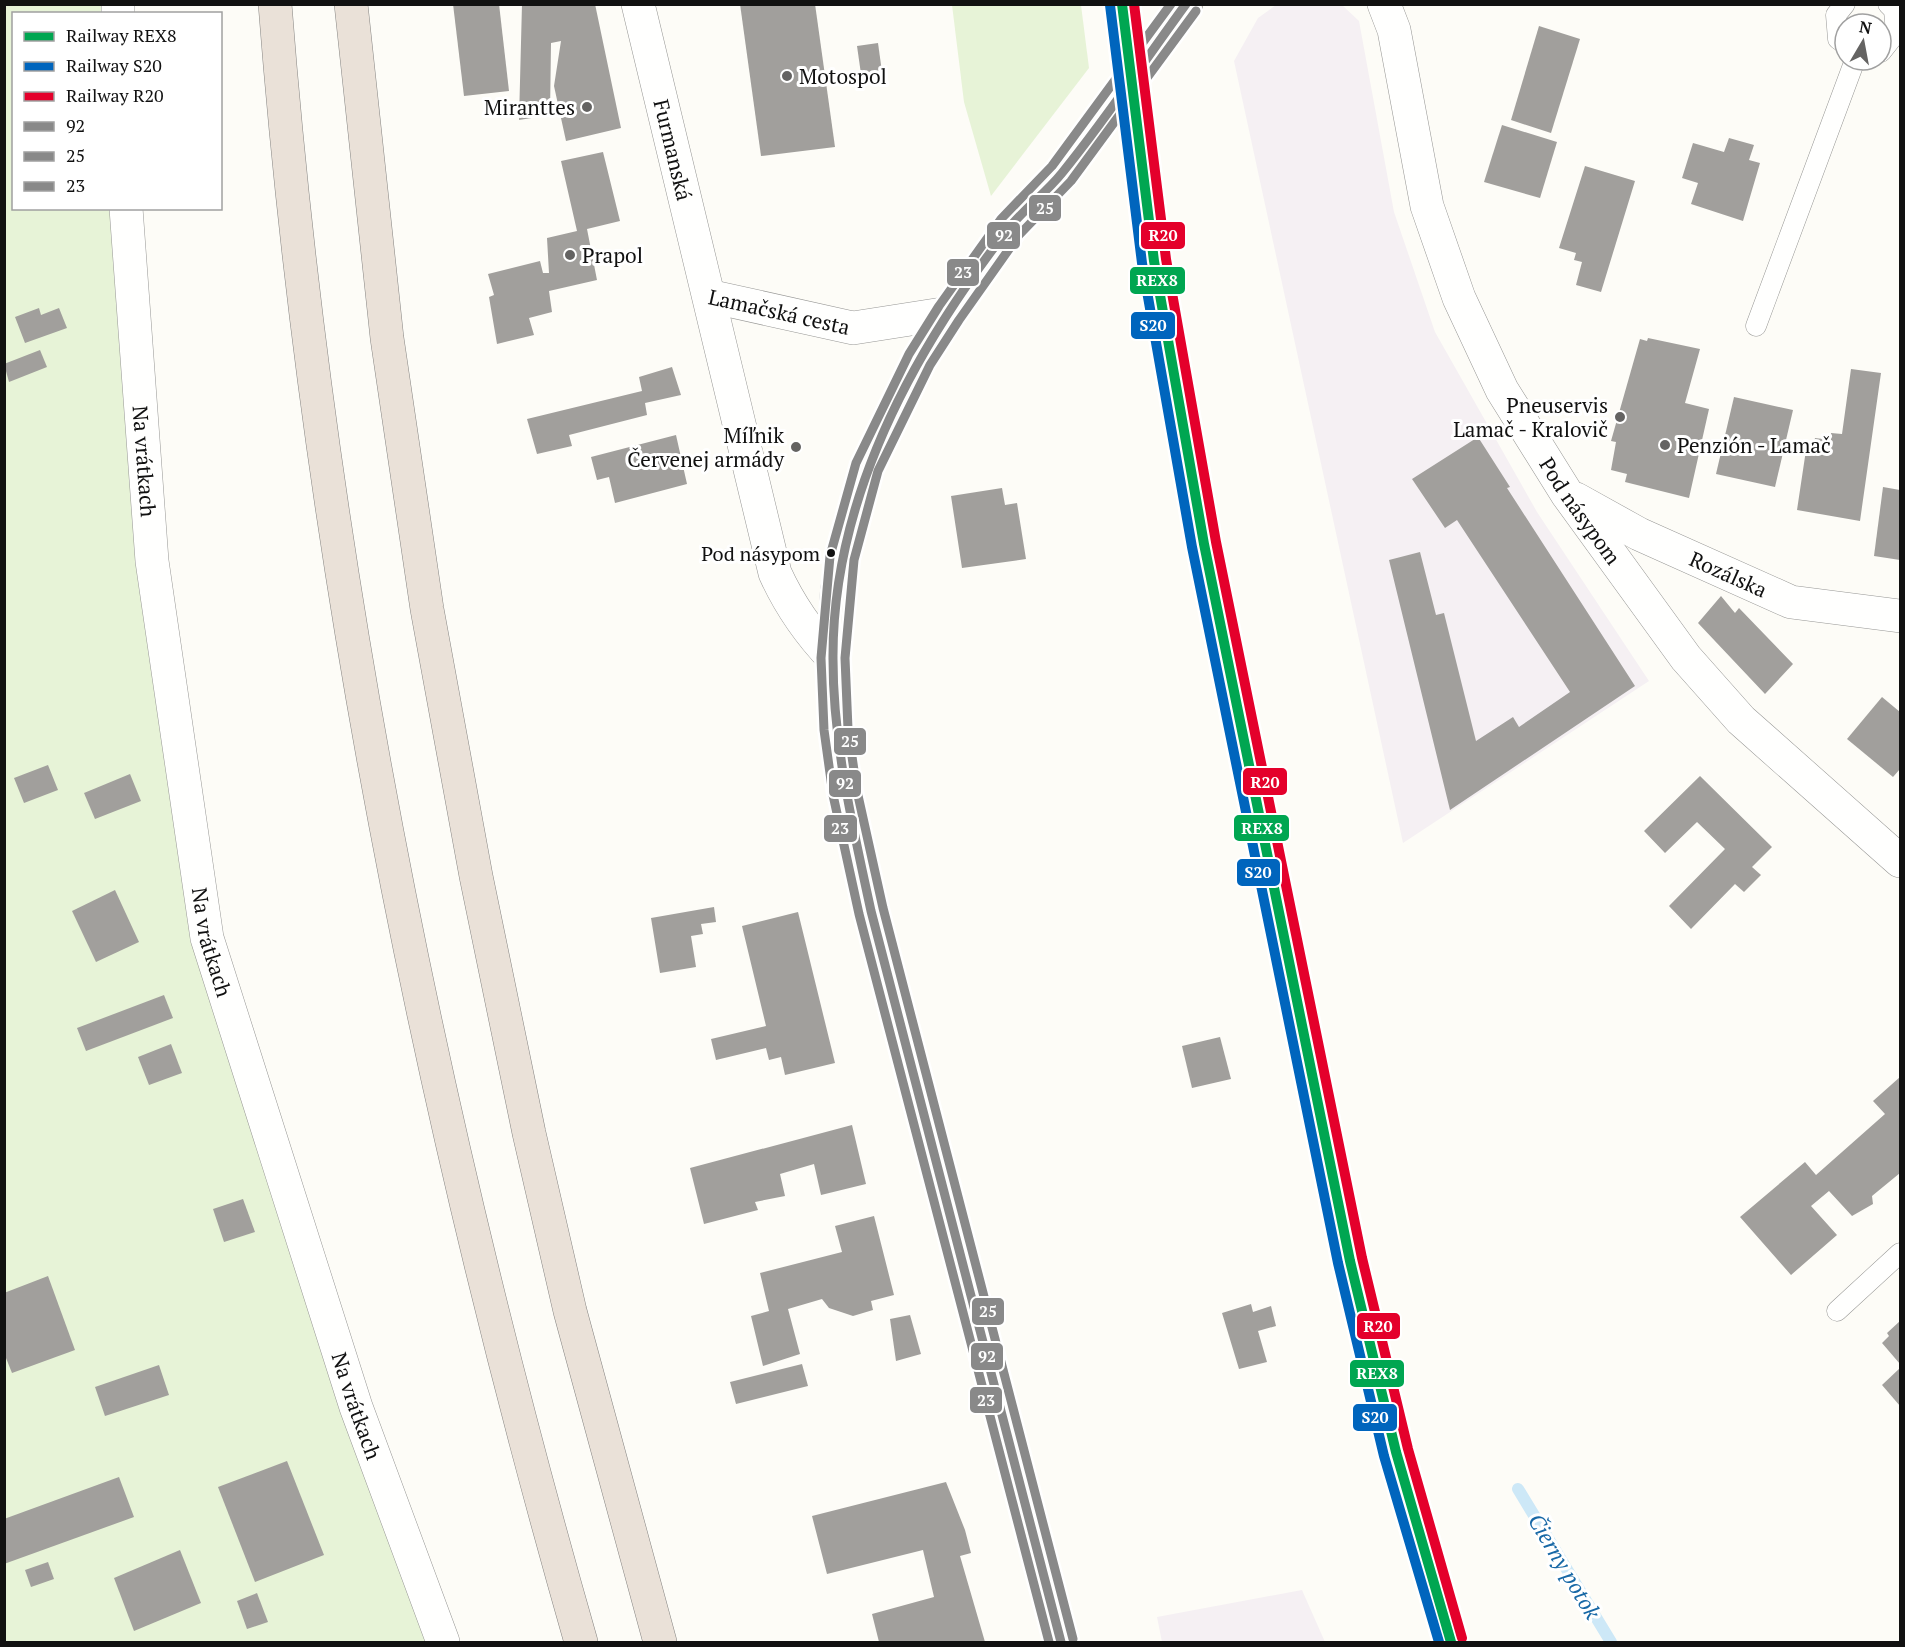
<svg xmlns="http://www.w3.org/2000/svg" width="1905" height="1647" viewBox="0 0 1905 1647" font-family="'PT Serif',serif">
<rect width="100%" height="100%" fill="#fdfcf7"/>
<g fill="#f5f0f3">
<polygon points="1276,5 1342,5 1359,21 1394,212 1435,332 1537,512 1649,681 1403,843 1234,61 1258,18"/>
<polygon points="1302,1590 1325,1642 1162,1642 1157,1617"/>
</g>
<g fill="#e7f3d7">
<polygon points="5,5 118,5 118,13 14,14 14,208 126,209 207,938 443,1642 5,1642"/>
<polygon points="952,5 1081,5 1089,68 991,196 964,102"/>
</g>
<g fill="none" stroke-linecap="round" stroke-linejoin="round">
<polyline stroke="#cde8f7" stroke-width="12" points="1518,1489 1611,1642"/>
</g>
<g fill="#a19f9c">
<polygon points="453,4 499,4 509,91 464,96"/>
<polygon points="522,4 595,4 621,128 566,141 554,86 561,41 551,43 550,115 519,120"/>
<polygon points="740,4 815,4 835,147 761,156"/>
<polygon points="1539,26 1580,39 1551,133 1511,120"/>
<polygon points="878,43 882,72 861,74 857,46"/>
<polygon points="1502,125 1557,142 1540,198 1484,182"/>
<polygon points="1729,138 1754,145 1749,160 1760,163 1743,221 1691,204 1698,183 1682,178 1693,143 1724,152"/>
<polygon points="603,152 620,221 587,229 597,280 549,291 552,312 529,318 534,335 497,344 489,297 494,295 488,274 540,261 543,273 549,273 547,238 577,231 561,161"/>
<polygon points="1585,166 1635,181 1601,292 1576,285 1582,262 1574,260 1576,253 1559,248"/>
<polygon points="39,308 41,315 59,308 67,328 25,343 15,317"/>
<polygon points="1648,338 1700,349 1685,403 1709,409 1689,498 1625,482 1627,474 1611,470 1616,442 1611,441 1640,339 1647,341"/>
<polygon points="40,350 47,367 9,382 4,364"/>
<polygon points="672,367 681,395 645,403 647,415 569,435 572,446 537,454 527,419 642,391 639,377"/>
<polygon points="1851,369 1881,373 1860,521 1797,510 1806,450 1812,451 1815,438 1831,440 1831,433 1842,434"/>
<polygon points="1734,397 1793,410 1775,487 1716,474"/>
<polygon points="676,435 687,484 615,503 609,477 597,480 591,457"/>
<polygon points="1478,437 1510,487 1507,488 1635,686 1450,810 1389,560 1420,552 1436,615 1444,613 1476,741 1513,717 1519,727 1570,692 1457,520 1445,528 1412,479"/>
<polygon points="1883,487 1900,490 1900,560 1874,556"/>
<polygon points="1002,488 1005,505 1017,503 1026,559 962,568 951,496"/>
<polygon points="1721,596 1735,613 1739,608 1793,664 1765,694 1698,623"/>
<polygon points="1882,697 1900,712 1900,769 1893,777 1847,739"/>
<polygon points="48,765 58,790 24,803 14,778"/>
<polygon points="130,774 141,801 95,819 84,793"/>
<polygon points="1700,776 1772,847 1752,867 1761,875 1744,892 1735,884 1691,929 1669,906 1725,849 1697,822 1665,853 1644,831"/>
<polygon points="115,890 139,942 96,962 72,911"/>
<polygon points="714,907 716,922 701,924 703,934 691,936 696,967 660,973 651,918"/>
<polygon points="798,912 835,1063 785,1075 781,1057 769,1060 766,1048 716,1060 711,1039 766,1026 742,926"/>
<polygon points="164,995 173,1018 86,1051 77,1028"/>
<polygon points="1220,1037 1231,1079 1192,1088 1182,1046"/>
<polygon points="171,1044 182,1073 149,1085 138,1057"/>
<polygon points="1900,1077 1900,1173 1872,1196 1873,1204 1852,1216 1829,1191 1811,1206 1837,1235 1791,1275 1740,1217 1805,1162 1816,1175 1885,1114 1873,1101"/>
<polygon points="852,1125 866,1184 821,1195 814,1164 780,1174 785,1196 755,1202 758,1210 704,1224 690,1168"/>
<polygon points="243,1199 255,1232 224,1242 213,1209"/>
<polygon points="874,1216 894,1295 871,1301 873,1310 853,1316 829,1308 822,1299 788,1309 800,1354 763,1366 751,1316 769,1311 760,1273 842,1252 835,1226"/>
<polygon points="48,1276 75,1350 12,1373 4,1353 4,1293"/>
<polygon points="1251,1304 1253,1312 1271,1306 1276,1326 1258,1331 1267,1362 1239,1369 1222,1313"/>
<polygon points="910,1315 921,1354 896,1361 890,1319"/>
<polygon points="1900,1321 1900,1364 1882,1343 1889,1336 1887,1333"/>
<polygon points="802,1364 808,1386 736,1404 730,1382"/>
<polygon points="159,1365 169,1395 105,1416 95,1387"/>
<polygon points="1900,1368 1900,1406 1882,1385"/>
<polygon points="287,1461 324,1555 255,1582 218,1487"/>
<polygon points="119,1477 134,1517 4,1564 4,1519"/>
<polygon points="946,1482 965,1530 971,1553 960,1556 985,1642 879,1642 872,1614 934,1597 923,1550 827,1574 812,1516"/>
<polygon points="180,1550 201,1603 134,1631 114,1578"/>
<polygon points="48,1562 54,1579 31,1587 25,1570"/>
<polygon points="257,1593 268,1622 247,1629 237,1601"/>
</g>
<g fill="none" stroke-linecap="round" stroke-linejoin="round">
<g stroke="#979795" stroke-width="21">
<g id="service">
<polyline points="1845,44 1838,39 1836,15 1845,4"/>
<polyline points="1881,52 1896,33 1894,10 1888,4"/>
<polyline points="1756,326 1855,60"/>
<polyline points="1837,1311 1900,1253"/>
</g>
</g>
<g stroke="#979795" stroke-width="34">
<g id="minor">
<polyline points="118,4 118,14"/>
<path id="s1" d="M 638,4 L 775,573 C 790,606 808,632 833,658"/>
<path id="s2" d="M 1384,4 L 1394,30 L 1427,206 L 1459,298 L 1502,390 L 1567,494 L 1686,658 L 1741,720 L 1900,861"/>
<path id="s3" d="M 126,208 L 152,561 L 207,938 L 356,1407 L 443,1642"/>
<path id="s4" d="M 709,296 L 853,328 L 949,313"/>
<path id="s5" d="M 1576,499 L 1639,534 L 1791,602 L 1900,616"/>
</g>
</g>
<g stroke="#858482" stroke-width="34">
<polyline id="primary" points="1061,1642 871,911 845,793 836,730 833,658 837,592 842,558 867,467 920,359 949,313 1010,227 1061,174 1186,4"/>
</g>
<g stroke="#858482" stroke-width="34">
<g id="motorway">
<path d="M 275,4 C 318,559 428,1108 581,1642"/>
<polyline points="351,4 387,338 427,609 476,876 529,1133 570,1311 660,1642"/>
</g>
</g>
<use href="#service" stroke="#fffffe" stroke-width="20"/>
<use href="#minor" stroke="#fffffe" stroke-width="33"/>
<use href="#primary" stroke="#ede9dc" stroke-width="33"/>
<use href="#motorway" stroke="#eae1d8" stroke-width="33"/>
<g stroke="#fff" stroke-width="14">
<path id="bus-1" d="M 1061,1642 L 871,911 C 853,827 833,745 833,659 C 832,499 912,352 1009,228 C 1025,208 1046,193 1062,173 C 1106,119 1145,60 1186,4"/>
</g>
<g stroke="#fff" stroke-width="14">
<polyline id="bus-2" points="1073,1639 883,908 857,791 848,729 845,658 854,560 878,471 930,365 959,320 1019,235 1071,181 1196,11"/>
</g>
<g stroke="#fff" stroke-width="14">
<polyline id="bus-3" points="1049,1642 859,914 833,795 824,730 821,658 830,556 856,463 909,354 939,306 1001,219 1052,166 1171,4"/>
</g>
<use href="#bus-1" stroke="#898989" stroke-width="9"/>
<use href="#bus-2" stroke="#898989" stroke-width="9"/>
<use href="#bus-3" stroke="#898989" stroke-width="9"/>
<g stroke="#fff" stroke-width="15">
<polyline id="rail-1" points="1122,4 1154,261 1204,544 1350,1261 1396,1452 1451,1642"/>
</g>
<g stroke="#fff" stroke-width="15">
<polyline id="rail-2" points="1110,5 1142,263 1192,547 1338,1263 1384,1456 1439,1642"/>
</g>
<g stroke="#fff" stroke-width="15">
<polyline id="rail-3" points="1134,4 1166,259 1216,542 1362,1258 1408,1449 1462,1638"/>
</g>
<use href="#rail-1" stroke="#00a651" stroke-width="10"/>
<use href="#rail-2" stroke="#0065bd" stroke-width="10"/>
<use href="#rail-3" stroke="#e4002b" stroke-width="10"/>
</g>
<g fill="#646362" stroke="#fff" stroke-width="2">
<circle cx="787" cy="76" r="6"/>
<circle cx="587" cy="107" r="6"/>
<circle cx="570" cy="255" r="6"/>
<circle cx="1620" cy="417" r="6"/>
<circle cx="1665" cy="445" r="6"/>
<circle cx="796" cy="447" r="6"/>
</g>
<circle fill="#111" stroke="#fff" stroke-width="2" cx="831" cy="553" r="5"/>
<g text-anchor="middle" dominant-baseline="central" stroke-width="6" stroke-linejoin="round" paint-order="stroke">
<g font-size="20" fill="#111" stroke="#fff" text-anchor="end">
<text x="820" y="553">Pod násypom</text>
</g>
<g font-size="21" fill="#111" stroke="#fff" text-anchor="start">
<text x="799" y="76">Motospol</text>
<text x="575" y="107" text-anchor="end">Miranttes</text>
<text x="582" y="255">Prapol</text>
<text x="1608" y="405" text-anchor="end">Pneuservis<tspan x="1608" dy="24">Lamač - Kralovič</tspan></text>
<text x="784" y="435" text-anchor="end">Míľnik<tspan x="784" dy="24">Červenej armády</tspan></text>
<text x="1677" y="445">Penzión - Lamač</text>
</g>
<g font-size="21" fill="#111" stroke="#fff">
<text stroke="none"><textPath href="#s1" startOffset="150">Furmanská</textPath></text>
<text stroke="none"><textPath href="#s4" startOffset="72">Lamačská cesta</textPath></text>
<text stroke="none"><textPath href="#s3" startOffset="254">Na vrátkach</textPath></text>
<text stroke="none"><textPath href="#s2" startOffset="550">Pod násypom</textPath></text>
<text stroke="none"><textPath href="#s5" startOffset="170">Rozálska</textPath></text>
<text stroke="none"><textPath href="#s3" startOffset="740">Na vrátkach</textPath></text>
<text stroke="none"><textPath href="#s3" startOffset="1226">Na vrátkach</textPath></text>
</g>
<g font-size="22" font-style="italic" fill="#1768a6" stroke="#fff">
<text transform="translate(1565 1566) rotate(59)">Čierny potok</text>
</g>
</g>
<g stroke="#fff" stroke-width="2">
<rect x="1028" y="194" width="34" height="28" rx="6" fill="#898989"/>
<rect x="1140" y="221" width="46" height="29" rx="6" fill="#e4002b"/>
<rect x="986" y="221" width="35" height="29" rx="6" fill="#898989"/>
<rect x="946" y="258" width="34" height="29" rx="6" fill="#898989"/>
<rect x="1129" y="266" width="57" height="29" rx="6" fill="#00a651"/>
<rect x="1130" y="311" width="46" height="29" rx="6" fill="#0065bd"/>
<rect x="833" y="727" width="34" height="29" rx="6" fill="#898989"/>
<rect x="1242" y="767" width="46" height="29" rx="6" fill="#e4002b"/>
<rect x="828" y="769" width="34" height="29" rx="6" fill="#898989"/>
<rect x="1233" y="814" width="57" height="28" rx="6" fill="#00a651"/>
<rect x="823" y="814" width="35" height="29" rx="6" fill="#898989"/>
<rect x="1236" y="858" width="45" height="29" rx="6" fill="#0065bd"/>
<rect x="971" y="1297" width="34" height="29" rx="6" fill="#898989"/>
<rect x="1356" y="1312" width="45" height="28" rx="6" fill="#e4002b"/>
<rect x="970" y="1342" width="34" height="29" rx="6" fill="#898989"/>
<rect x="1349" y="1359" width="56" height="29" rx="6" fill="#00a651"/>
<rect x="969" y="1386" width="34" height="28" rx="6" fill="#898989"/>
<rect x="1352" y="1403" width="46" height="29" rx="6" fill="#0065bd"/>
</g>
<g font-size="16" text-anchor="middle" font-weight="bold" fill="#fff">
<text x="1045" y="214">25</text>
<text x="1163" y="241">R20</text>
<text x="1004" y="241">92</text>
<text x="963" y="278">23</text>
<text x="1157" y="286">REX8</text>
<text x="1153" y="331">S20</text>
<text x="850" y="747">25</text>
<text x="1265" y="788">R20</text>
<text x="845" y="789">92</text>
<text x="1262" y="834">REX8</text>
<text x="840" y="834">23</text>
<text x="1258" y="878">S20</text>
<text x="988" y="1317">25</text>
<text x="1378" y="1332">R20</text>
<text x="987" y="1362">92</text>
<text x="1377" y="1379">REX8</text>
<text x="986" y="1406">23</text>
<text x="1375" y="1423">S20</text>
</g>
<rect width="1905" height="1647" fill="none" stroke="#111111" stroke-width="12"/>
<rect x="12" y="12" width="210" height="198" fill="#ffffff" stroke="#a0a0a0" stroke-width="1.5"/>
<rect x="24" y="32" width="30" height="9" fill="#00a651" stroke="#a0a0a0" stroke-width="1.5"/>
<text x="66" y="42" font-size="18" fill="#111111">Railway REX8</text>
<rect x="24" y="62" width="30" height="9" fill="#0065bd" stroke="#a0a0a0" stroke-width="1.5"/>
<text x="66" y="72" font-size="18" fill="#111111">Railway S20</text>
<rect x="24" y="92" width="30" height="9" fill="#e4002b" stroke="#a0a0a0" stroke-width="1.5"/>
<text x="66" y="102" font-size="18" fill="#111111">Railway R20</text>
<rect x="24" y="122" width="30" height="9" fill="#898989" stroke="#a0a0a0" stroke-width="1.5"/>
<text x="66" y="132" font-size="18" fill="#111111">92</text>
<rect x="24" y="152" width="30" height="9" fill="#898989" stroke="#a0a0a0" stroke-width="1.5"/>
<text x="66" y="162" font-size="18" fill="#111111">25</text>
<rect x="24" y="182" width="30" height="9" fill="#898989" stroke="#a0a0a0" stroke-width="1.5"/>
<text x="66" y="192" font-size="18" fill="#111111">23</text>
<g transform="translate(1863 42) rotate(10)"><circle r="28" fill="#ffffff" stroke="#a0a0a0" stroke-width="1.5"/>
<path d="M0-4.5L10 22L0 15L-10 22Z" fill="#646362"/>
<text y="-9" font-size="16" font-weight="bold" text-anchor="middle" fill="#111111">N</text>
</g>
</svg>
